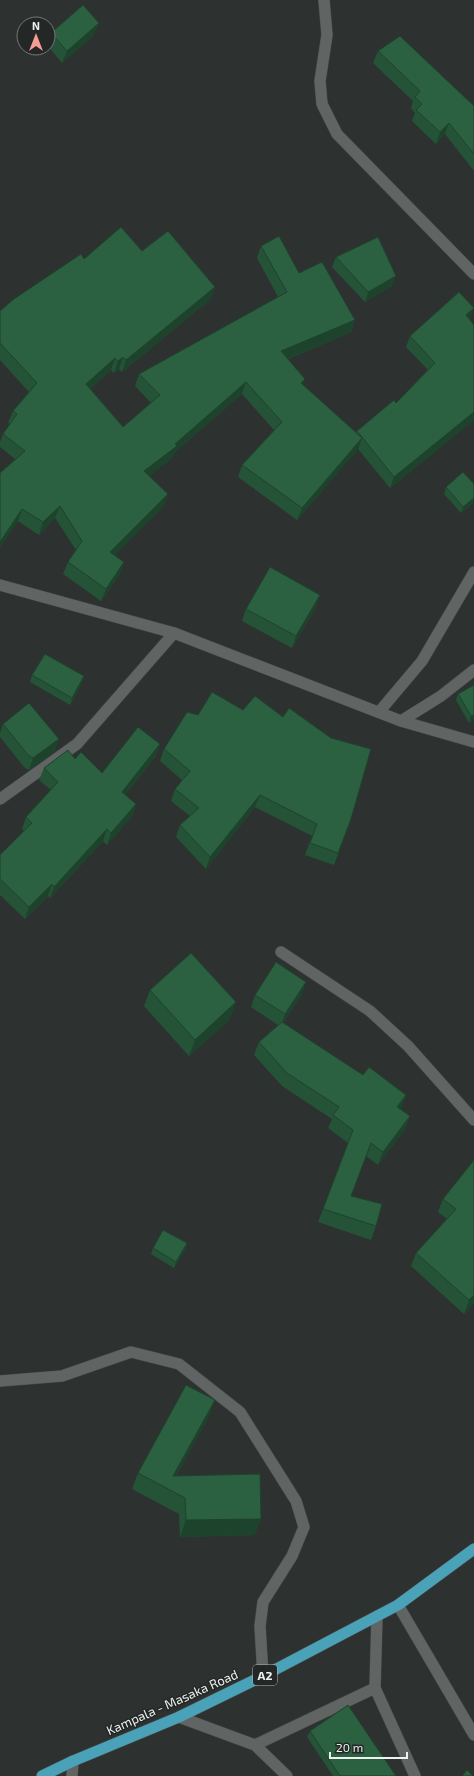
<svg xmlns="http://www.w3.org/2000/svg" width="474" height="1776" viewBox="0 0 474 1776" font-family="'Exo 2',sans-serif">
<rect width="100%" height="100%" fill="#2d3231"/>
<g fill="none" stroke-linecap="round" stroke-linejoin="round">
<g stroke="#494e4d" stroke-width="12">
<g id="service">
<polyline points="379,712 422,661 474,572"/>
<polyline points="0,1381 62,1376 131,1352 179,1364 240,1412 296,1501 304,1527 292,1556 263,1602 260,1626 263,1676"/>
<polyline points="377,1616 375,1688 415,1776"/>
<polyline points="179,1717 255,1745 287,1776"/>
<polyline points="255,1745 375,1688"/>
<polyline points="72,1776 73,1761"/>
</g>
</g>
<g stroke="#494e4d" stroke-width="12">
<g id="minor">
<polyline points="324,0 327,35 320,81 322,104 337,134 474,274"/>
<polyline points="401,721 441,696 474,670"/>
<polyline points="0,799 77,744 174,633"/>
<polyline points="281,952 370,1011 408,1046 474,1120"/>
<polyline points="398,1605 474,1735"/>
</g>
</g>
<g stroke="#494e4d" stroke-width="12">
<polyline id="tertiary" points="0,585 174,633 401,721 474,742"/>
</g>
<g stroke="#494e4d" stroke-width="12">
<polyline id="primary" points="42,1776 73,1761 179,1717 263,1676 398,1605 474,1549"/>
</g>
<use href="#service" stroke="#606564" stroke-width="11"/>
<use href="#minor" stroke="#606564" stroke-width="11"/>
<use href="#tertiary" stroke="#606564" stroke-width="11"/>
<use href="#primary" stroke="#4aa2b8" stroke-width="11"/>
</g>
<g fill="#255337">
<polygon points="51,33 94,35 62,63 48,46 48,42"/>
<polygon points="378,51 474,106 474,171 445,134 436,144 412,121 415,113 411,108 413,101 373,63"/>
<polygon points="261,246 299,273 355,320 351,332 288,359 303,385 356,432 357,431 396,403 428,370 406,347 410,336 469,319 474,325 474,420 390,488 358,449 297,520 238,477 242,465 274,430 242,394 174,453 172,458 149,476 164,506 114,555 120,574 101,601 63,574 68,562 76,550 55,518 39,535 18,521 0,547 0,473 15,459 0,447 0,442 3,434 10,424 8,423 13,411 29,392 0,360 0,311 84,259 142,251 211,299 122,372 119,369 114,373 111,370 90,389 123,427 151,403 135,386 139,374 278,297 257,258"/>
<polygon points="336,257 392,286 365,302 332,267"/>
<polygon points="474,484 474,502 461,513 444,494 446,487"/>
<polygon points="316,607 292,648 242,621 246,609"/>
<polygon points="32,675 84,676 82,683 70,705 30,682"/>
<polygon points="474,685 474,720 469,723 456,700 458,694"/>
<polygon points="3,724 55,751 29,770 24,767 0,737 0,733"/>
<polygon points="160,744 156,756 125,795 136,804 132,816 107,845 103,841 50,898 48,896 25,919 0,895 0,855 24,831 22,829 26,817 51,790 39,780 44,768 75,759 102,773"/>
<polygon points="164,749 351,819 334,865 305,855 312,836 255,807 206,869 176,837 180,825 190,816 171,801 175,789 182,780 160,761"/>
<polygon points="150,990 230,1019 189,1056 144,1006"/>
<polygon points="302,994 283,1023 363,1075 406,1095 401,1109 410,1116 405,1129 378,1165 366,1156 351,1196 376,1226 371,1240 318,1222 348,1143 328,1128 332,1119 282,1086 254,1055 259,1042 278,1025 251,1007 255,995"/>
<polygon points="474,1160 474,1303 464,1314 411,1266 416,1253 447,1219 438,1212 443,1199"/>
<polygon points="187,1243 185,1250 174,1268 151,1254 153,1248"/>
<polygon points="209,1416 176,1476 255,1535 180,1537 179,1514 132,1489 138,1473"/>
<polygon points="310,1731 396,1776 333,1776 307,1737"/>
</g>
<g fill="#1e432d">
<polygon points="99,23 94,35 62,63 67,51"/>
<polygon points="449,123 445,134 436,144 440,132"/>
<polygon points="396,276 392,286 365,302 368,292"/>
<polygon points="215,287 211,299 122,372 126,360"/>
<polygon points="474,308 470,319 462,325 466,315"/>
<polygon points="355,320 351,332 277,363 281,351"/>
<polygon points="123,357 119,369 114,373 118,361"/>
<polygon points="115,358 111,370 82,396 86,384"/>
<polygon points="305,379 301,391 301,383"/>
<polygon points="246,382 242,394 174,453 172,458 140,483 144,471"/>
<polygon points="474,412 474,420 390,488 394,477"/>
<polygon points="362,438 358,450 297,520 302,508"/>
<polygon points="168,494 164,506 106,564 110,552"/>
<polygon points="474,498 474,502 461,513 463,507"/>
<polygon points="60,506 55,518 39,535 43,522"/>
<polygon points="22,509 18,521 0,547 0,542"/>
<polygon points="124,562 120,574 101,601 106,589"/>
<polygon points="320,595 316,607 292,648 296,636"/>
<polygon points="84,676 82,683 70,705 72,698"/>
<polygon points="474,715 474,720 469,723 471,716"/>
<polygon points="59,739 55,751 29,770 33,758"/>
<polygon points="160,744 156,756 118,804 122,792"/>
<polygon points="260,795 255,807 206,869 210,857"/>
<polygon points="136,804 132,816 107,845 111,833"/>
<polygon points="107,829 103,841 50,898 54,887"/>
<polygon points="52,884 48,896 25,919 29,907"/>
<polygon points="306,982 302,994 281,1026 285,1014"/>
<polygon points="236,1002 230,1019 189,1056 195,1040"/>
<polygon points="406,1095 402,1108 393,1120 397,1107"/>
<polygon points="410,1116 405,1129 378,1165 383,1152"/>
<polygon points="187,1243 185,1250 174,1268 176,1262"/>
<polygon points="474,1295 474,1303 464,1314 469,1300"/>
<polygon points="215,1400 209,1416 169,1489 173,1476"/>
<polygon points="261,1519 255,1535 180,1537 186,1520"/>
</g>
<g fill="#2b6040" stroke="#1e432d">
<polygon points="83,5 99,23 67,51 51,33"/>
<polygon points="400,36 474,106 474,154 449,123 440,132 416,110 422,104 415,97 420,91 378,51"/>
<polygon points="121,227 142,251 168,231 215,287 126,360 123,357 118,361 115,358 86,384 123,427 160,395 139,374 287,292 261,246 279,236 299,273 322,262 355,320 281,351 305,379 301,383 362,438 302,508 242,465 282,422 246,382 175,444 177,446 144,471 168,494 110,552 124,562 106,589 68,562 82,541 60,506 43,522 22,509 0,542 0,473 25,451 3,434 17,414 13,411 37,383 0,343 0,311 14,299 81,254 84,259"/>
<polygon points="378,237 396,276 368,292 336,257"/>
<polygon points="459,292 474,308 466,315 474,325 474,412 394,477 357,431 394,400 396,403 435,363 410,336"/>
<polygon points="463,472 474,484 474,498 463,507 446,487"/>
<polygon points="270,567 320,595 296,636 246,609"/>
<polygon points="45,654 84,676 72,698 32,675"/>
<polygon points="474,685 474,715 471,716 458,694"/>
<polygon points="212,692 243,710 255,696 283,717 289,708 331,738 371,749 351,819 338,853 310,843 317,824 260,795 210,857 180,825 199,808 175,789 190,771 164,749 187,712 198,715"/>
<polygon points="29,703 59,739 33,758 28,755 3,724"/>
<polygon points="138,727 160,744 122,792 136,804 111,833 107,829 54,887 52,884 29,907 0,879 0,855 32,823 26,817 58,782 44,768 68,750 75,759 81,752 102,773"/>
<polygon points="191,953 236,1002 195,1040 150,990"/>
<polygon points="276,962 306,982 285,1014 255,995"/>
<polygon points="282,1022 363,1075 369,1067 406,1095 397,1107 410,1116 383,1152 371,1143 351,1196 382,1204 376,1226 323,1209 353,1130 333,1115 339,1107 287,1073 259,1042"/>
<polygon points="474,1160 474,1295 469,1300 416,1253 456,1209 443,1199"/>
<polygon points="163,1230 187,1243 176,1262 153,1248"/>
<polygon points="186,1385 215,1400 173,1476 260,1474 261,1519 186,1520 185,1498 138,1473"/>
<polygon points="348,1705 396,1776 340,1776 310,1731"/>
<polygon points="467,1770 473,1776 462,1776"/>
</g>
<g text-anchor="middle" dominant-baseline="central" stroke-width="3" stroke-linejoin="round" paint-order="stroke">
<rect fill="#232827" stroke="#b1b5b4" stroke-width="1" x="253" y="1665" width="24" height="20" rx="3"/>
<g font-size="12" font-weight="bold" fill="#eef1f0">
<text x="265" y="1675">A2</text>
</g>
<g font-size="13" fill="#eef1f0" stroke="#232827">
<text transform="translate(172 1702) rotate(-24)">Kampala - Masaka Road</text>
</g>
</g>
<g transform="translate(36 36)"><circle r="19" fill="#232827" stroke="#747877"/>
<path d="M0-3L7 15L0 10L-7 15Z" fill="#f59c93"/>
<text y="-6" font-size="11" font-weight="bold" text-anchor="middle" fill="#eef1f0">N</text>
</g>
<path d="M330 1752v6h77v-6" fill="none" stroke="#eef1f0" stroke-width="2"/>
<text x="336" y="1752" font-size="12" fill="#eef1f0" stroke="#232827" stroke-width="3" paint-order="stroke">20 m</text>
</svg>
